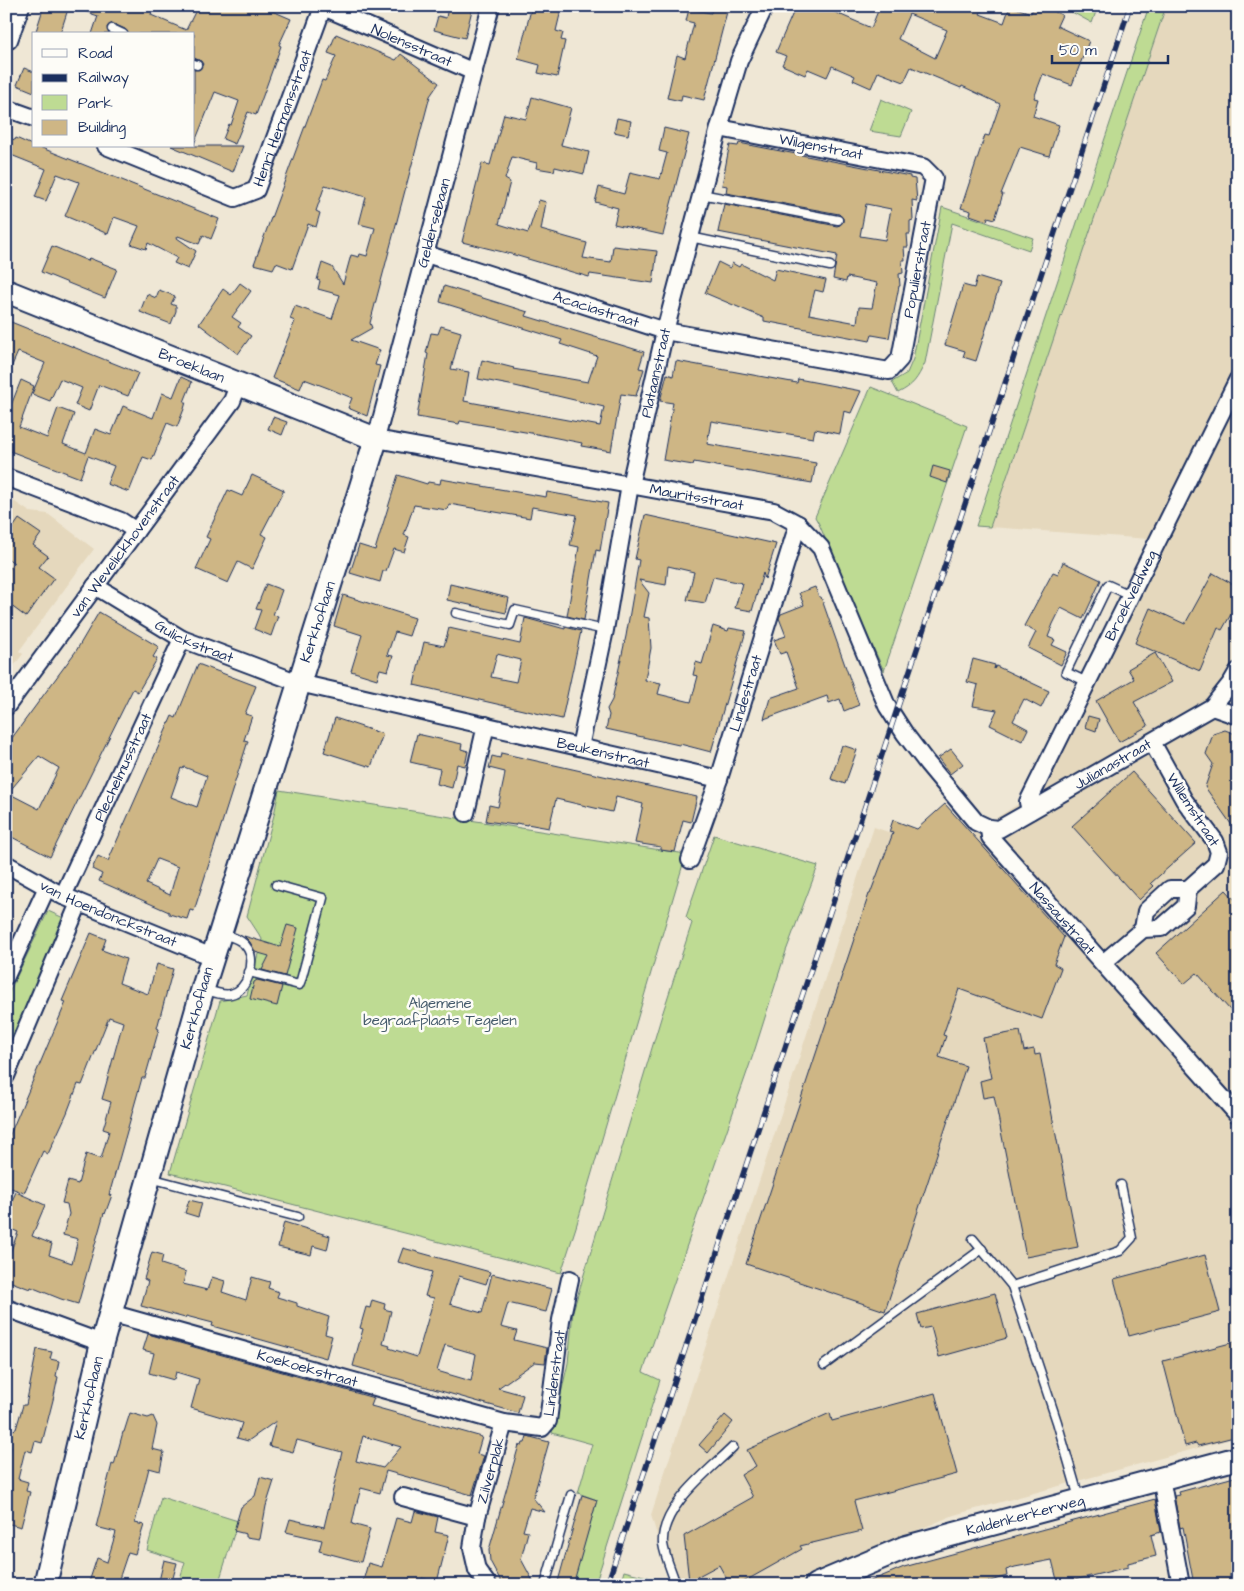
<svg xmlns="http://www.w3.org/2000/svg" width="1244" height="1591" viewBox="0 0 1244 1591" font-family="'Architects Daughter',sans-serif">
<rect width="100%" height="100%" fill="#efe7d5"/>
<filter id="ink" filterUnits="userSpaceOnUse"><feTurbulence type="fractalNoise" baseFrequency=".02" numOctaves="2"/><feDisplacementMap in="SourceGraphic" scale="10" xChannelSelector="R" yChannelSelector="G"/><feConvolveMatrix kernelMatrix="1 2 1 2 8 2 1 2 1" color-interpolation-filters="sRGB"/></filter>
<g filter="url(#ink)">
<g fill="#e5d8bd">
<polygon points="1166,6 1238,6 1238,361 1149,539 990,527"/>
<polygon points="1238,396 1238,1437 954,1515 786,1585 672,1585 651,1515 874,827 950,854 976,831 1040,790"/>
<polygon points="6,496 30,512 48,514 94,549 19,651 23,654 6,676"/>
</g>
<g fill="#bedb93" stroke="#6c8578">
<polygon points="1061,6 1098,6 1092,23"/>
<polygon points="1149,6 1166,6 990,527 976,526"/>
<polygon points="881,99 911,112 901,136 869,131"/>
<path d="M 942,207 L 1033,238 L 1029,250 L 952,223 L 925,363 C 917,379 914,385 898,393 L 892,382 L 907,373 L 913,359 Z"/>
<polygon points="871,387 967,426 884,671 854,606 819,524 815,517"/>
<polygon points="279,790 686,854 576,1227 561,1273 170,1173 220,1001 247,995 262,939 247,916 274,815"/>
<polygon points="714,835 818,866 786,951 755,1049 643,1372 660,1380 595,1585 572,1585 597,1500 578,1493 592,1444 552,1433 568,1363 573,1311 661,1018 692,923 686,917"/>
<polygon points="48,911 66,919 6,1057 6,999"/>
<polygon points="161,1497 238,1521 218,1585 178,1585 185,1562 147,1550"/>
<polygon points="624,1571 663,1581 665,1585 620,1585"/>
</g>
<g fill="#ceb685" stroke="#1b2f5e" fill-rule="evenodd">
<polygon points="44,6 69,6 60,34 35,34"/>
<polygon points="76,6 143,6 152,11 151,15 186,30 198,6 261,6 291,19 279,45 281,46 256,115 248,112 235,144 223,139 229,124 231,125 239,101 215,92 194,144 194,70 200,69 203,64 201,61 194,58 194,34 129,34 125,29 112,23 107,27 109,34 92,34 98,16 75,8"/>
<polygon points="448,6 473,6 465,38 434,30 438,16 446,18"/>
<polygon points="532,6 562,6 556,31 563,33 561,40 565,41 557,77 538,73 540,65 518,59"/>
<polygon points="712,6 728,8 704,100 682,95 681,101 667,98 677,55 685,58 694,23 686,21 689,9 711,13"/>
<path d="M 796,6 L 834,6 L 832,11 L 871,28 L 880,6 L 984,6 L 980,14 L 1004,23 L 1010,6 L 1031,13 L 1034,6 L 1042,6 L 1062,15 L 1057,26 L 1089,41 L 1072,85 L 1043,74 L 1034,98 L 1038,99 L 1033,116 L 1059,125 L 1049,156 L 1020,147 L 1001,194 L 1003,194 L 995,219 L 988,217 L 987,221 L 970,215 L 971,211 L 961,208 L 985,135 L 989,136 L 1000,104 L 962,86 L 961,88 L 911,67 L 904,82 L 878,72 L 871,88 L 853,80 L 855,76 L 832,66 L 827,77 L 808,69 L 805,75 L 782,65 L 786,56 L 776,52 ZM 909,14 L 947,30 L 935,58 L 898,39 Z"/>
<polygon points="336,34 396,60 401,54 439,83 430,96 370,323 372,328 351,340 380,350 375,365 380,366 367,416 348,408 352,398 328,388 304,379 300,389 272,378 295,321 290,319 295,306 332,319 340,295 318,289 320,281 317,280 322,263 332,267 343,284 351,255 359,257 360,254 367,256 375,228 359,224 366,197 325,185 316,211 320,213 316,227 308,224 292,269 276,263 273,269 254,264 322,80 325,81 336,56 328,53"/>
<polygon points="24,68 34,72 34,92 17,85"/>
<polygon points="532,97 571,108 561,145 589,152 584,174 555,167 554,171 536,168 537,163 512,157 505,179 510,182 499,224 528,233 539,200 546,202 541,230 587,243 583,258 611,262 613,246 657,251 653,283 590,274 589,277 511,254 462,242 482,163 490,165 504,114 526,119"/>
<polygon points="617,118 631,121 628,135 614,132"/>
<polygon points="664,128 689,134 663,235 614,224 618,208 595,202 599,187 624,194 630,172 660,179 667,153 659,151"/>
<polygon points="9,138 15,140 16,138 34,146 37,146 219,219 211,239 203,235 199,244 178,236 177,238 196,251 188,269 174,263 177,258 148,243 146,249 131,244 139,226 114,217 108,234 65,216 79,182 57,174 46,201 35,197 46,169 6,153 6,145"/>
<path d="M 739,143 L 910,176 L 910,178 L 915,179 L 917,201 L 912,200 L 913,220 L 910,221 L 910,234 L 907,234 L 908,247 L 904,247 L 905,260 L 902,260 L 903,273 L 899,274 L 900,286 L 899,286 L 889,338 L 872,335 L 870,341 L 764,321 L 764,318 L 705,293 L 718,262 L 730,268 L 732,263 L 739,267 L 741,264 L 773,280 L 776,269 L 826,280 L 823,292 L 815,290 L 809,314 L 857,323 L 859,307 L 872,308 L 877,283 L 847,277 L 846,282 L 833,279 L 837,255 L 718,232 L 724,204 L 837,226 L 840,225 L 843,222 L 843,218 L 839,214 L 726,193 L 727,186 L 722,185 L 728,153 L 730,145 L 738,146 ZM 866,204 L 891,209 L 885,240 L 860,236 Z"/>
<polygon points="171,146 243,146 233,172"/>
<polygon points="52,246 88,261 89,258 117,269 105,298 41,272"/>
<polygon points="977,277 1000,284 976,361 963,357 965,351 945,345 963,285 974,288"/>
<polygon points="240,283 251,291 232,317 241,323 238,327 251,336 238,354 199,324 223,289 231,295"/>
<polygon points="444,286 528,312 526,316 644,352 639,368 644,369 636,396 621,394 611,451 581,446 582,443 537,434 460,421 459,424 417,417 428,354 426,353 431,333 438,334 441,326 461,332 451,369 469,372 464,401 600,426 604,407 515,386 478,379 482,360 514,368 513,369 588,382 597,356 560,344 562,340 440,302"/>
<polygon points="159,290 175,296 171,304 176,306 176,311 171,324 140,312 147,294 156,298"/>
<polygon points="6,320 138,373 128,396 99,385 89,411 75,405 82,388 60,379 50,401 32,394 45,363 18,352 6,379"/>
<polygon points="676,361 797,383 798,379 861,391 851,413 844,411 840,434 815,429 813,438 711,421 707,444 816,463 812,483 694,462 693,465 663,460 673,403 660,401 667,374 673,376"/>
<polygon points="181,377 192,382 184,402 186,402 184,409 177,427 167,423 152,460 143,457 129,492 107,484 114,466 88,456 80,478 10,451 8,458 6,458 6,418 21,380 34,386 19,427 47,438 58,408 74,414 63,444 86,453 95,429 111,435 123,406 153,418 162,393 173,397"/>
<polygon points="273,417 287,422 282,435 268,429"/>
<polygon points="933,466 950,471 947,483 930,477"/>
<polygon points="252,475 284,490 261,534 267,537 252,569 238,562 228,583 196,569 210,539 206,537 228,490 242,496"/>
<polygon points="398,475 427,484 428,482 440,484 441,479 546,497 547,492 608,503 600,551 596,550 584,620 567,616 579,547 570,545 577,515 532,507 530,518 449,504 447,510 414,505 404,535 409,537 404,552 394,549 386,571 383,571 380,582 350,573 359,545 375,550"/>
<polygon points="645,515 776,544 765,579 763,573 752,611 735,608 742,583 713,577 705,603 687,600 694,572 668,566 666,585 639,580 649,593 644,617 649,618 651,648 645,680 661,683 658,694 691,702 698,676 693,675 696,662 702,664 713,626 728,631 729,628 746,631 711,752 680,744 679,745 606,729 609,715 607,709 612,700 626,636 639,560 635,559"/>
<polygon points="19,519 41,534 33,545 48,556 39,567 54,578 26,617 6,602 6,573 14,563 6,557 6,538"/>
<polygon points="1063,562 1101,580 1083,619 1061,608 1053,624 1048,637 1055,640 1052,645 1067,652 1061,665 1028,648 1036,632 1024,626 1053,572 1058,574"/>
<polygon points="1213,573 1238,587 1238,602 1222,630 1218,628 1200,671 1135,643 1150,608 1185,624"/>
<polygon points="266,584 282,590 273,615 278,616 271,636 254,629 261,610 256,609"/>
<polygon points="450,584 509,598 506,613 447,600"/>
<polygon points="815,587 819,597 821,597 859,705 844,711 840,699 829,703 827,696 764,719 770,698 799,688 786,652 780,654 774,640 786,636 779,618 781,614 804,605 799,593"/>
<polygon points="343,595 415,618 409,636 395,632 387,655 393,656 388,671 380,669 377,679 351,671 362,635 334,626"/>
<path d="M 99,612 L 159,647 L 153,657 L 157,659 L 138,692 L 133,689 L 50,857 L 6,834 L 6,746 L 76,651 ZM 39,756 L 59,768 L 39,809 L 8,793 Z"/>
<path d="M 525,618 L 565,629 L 565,627 L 581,631 L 562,719 L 414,685 L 424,642 L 444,646 L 449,628 L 520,644 ZM 497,654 L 521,660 L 516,682 L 491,677 Z"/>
<polygon points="1155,653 1172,682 1134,702 1148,726 1119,742 1096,701 1134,679 1128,669"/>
<polygon points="973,659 995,665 994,669 996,666 1049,691 1041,708 1024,699 1013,721 1028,729 1022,741 990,725 997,710 973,706 978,685 967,682"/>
<path d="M 198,664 L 256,686 L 245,714 L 252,716 L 244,740 L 248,741 L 194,911 L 190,910 L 187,919 L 169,914 L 169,912 L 99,881 L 102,874 L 92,869 L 98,856 L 108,861 L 172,716 L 176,718 ZM 184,767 L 207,776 L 197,807 L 171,797 L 181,768 L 183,769 ZM 157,859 L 178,867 L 170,895 L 146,884 Z"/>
<polygon points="1088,716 1099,719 1096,731 1085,727"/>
<polygon points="335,718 383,734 371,767 324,752"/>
<polygon points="1225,730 1238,735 1238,834 1205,787 1213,764 1206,754 1213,734"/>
<polygon points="417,734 462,744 461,749 468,751 465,766 457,764 452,788 437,784 440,769 410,762"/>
<polygon points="842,745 857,750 845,784 831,779"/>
<polygon points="951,749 963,764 950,774 938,758"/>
<polygon points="501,753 697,797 691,822 683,820 675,852 661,850 661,847 635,843 643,804 616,797 612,812 556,799 549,828 527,824 527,825 516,823 515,825 486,821 489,805 498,807 504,779 505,772 489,768 492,756 500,758"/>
<polygon points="1132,772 1196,843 1151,883 1154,886 1139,900 1072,826"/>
<polygon points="945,804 1064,937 1054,964 1061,968 1042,1019 959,989 943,1035 946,1036 939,1057 966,1066 885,1311 746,1264 869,894 870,894 893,833 889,832 893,820 917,829"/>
<polygon points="1226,890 1238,903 1238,1019 1197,973 1184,984 1156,953"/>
<polygon points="287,925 298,928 285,976 262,970 269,956 255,952 250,942 244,936 280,947"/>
<polygon points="91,933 106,939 102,950 126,959 119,983 148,994 157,964 173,969 157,1028 159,1029 145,1078 142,1078 109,1195 112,1195 105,1214 104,1213 78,1304 61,1299 31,1287 30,1289 6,1280 6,1252 10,1253 18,1232 6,1227 6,1213 16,1192 45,1205 32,1236 52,1244 49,1255 72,1263 78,1239 63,1235 69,1214 67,1204 62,1203 68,1181 78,1184 86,1154 101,1159 109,1131 103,1129 111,1102 102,1099 123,1022 109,1017 82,1085 78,1084 67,1113 48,1154 43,1151 24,1193 6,1186 6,1144 66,1002 62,1001"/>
<polygon points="257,980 282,986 277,1006 250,999 254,982"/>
<polygon points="1020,1031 1024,1051 1034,1049 1035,1055 1040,1054 1078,1247 1026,1257 994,1096 983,1098 980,1081 991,1078 983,1038"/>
<polygon points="189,1200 202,1203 198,1217 185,1213"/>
<polygon points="284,1222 330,1236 327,1250 313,1246 311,1255 278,1247"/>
<path d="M 403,1248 L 490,1272 L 486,1284 L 459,1276 L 450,1304 L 482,1313 L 492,1274 L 552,1289 L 546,1312 L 508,1303 L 501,1327 L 517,1331 L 514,1340 L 547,1348 L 545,1363 L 535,1362 L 498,1388 L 523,1395 L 518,1413 L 353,1366 L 363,1329 L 360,1328 L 366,1307 L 370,1308 L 372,1300 L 385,1304 L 384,1309 L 391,1311 L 383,1344 L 390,1346 L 389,1348 L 417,1357 L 434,1298 L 425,1296 L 432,1272 L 398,1262 ZM 445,1345 L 476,1354 L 471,1381 L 437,1371 Z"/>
<polygon points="152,1252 163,1255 161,1264 186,1272 183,1284 207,1290 212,1277 225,1281 222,1292 246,1300 252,1277 270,1282 268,1288 279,1292 277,1297 297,1303 297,1306 329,1317 325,1334 332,1336 326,1358 212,1326 213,1323 186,1316 185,1318 141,1306 148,1281 144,1279"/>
<polygon points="1205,1255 1220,1312 1129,1336 1114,1279"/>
<polygon points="995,1293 1007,1338 939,1357 931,1327 921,1329 917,1314"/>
<path d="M 148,1334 L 374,1398 L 371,1406 L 482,1437 L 477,1454 L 484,1456 L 472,1495 L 386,1471 L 380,1493 L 361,1488 L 356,1506 L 352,1524 L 370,1529 L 361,1562 L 319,1551 L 322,1540 L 286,1532 L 290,1519 L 324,1527 L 342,1452 L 297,1440 L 293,1452 L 269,1446 L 276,1421 L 248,1441 L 237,1438 L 242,1423 L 191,1408 L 199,1379 L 176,1372 L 174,1380 L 149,1373 L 154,1353 L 143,1350 ZM 363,1436 L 401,1447 L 383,1468 L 356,1461 Z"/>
<polygon points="1238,1341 1238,1436 1198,1446 1196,1443 1185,1446 1163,1361"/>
<polygon points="37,1349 52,1352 50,1359 59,1361 56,1376 58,1377 54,1396 42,1443 35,1441 32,1452 25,1450 18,1479 28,1482 26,1491 30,1492 21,1527 6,1523 6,1468 11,1448 6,1432 16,1429 23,1405 26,1405"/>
<polygon points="935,1393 957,1474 854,1501 862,1531 800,1546 802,1549 738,1585 730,1585 719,1565 689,1581 684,1536 753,1497 741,1475 756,1466 747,1450 830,1413 832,1421"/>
<polygon points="130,1413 148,1418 153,1416 157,1425 152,1449 164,1452 160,1471 149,1468 135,1523 144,1525 135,1554 128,1552 117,1585 88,1585 97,1558 107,1562 116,1532 96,1527 112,1464 114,1465 123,1432 124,1432"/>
<polygon points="725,1415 733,1422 708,1453 699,1445"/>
<polygon points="527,1436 549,1442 533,1498 545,1512 530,1508 523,1531 528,1532 521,1559 535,1585 503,1585 490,1561 489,1550 519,1445 522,1446 523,1443 525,1443"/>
<polygon points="1238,1476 1238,1572 1230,1574 1230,1585 1194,1585 1183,1527 1180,1528 1174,1496 1180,1495 1179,1492"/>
<polygon points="260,1477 274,1481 266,1506 260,1539 246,1537 246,1534 234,1531 241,1507 255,1496"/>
<polygon points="582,1495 597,1500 573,1585 557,1585"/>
<polygon points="1155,1499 1161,1532 1151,1535 1156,1556 1128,1563 1128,1567 1058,1584 1052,1560 1015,1567 1006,1570 1007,1576 977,1585 861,1585 904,1567"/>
<polygon points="415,1511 438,1517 435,1532 449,1535 437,1582 422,1578 420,1585 362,1585 368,1563 382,1567 396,1518 412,1522"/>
<polygon points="164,1560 177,1563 171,1585 158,1585"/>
</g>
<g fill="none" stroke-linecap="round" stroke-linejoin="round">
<g stroke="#1b2f5e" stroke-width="11">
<g id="lane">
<polyline points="112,29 123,34"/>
<polyline points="194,64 197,65"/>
<polyline points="701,194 838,220"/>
<polyline points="690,237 830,266"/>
<polyline points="456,613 510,625 515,610 605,630"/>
<polyline points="1087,682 1066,672 1108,585 1130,595"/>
<polyline points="249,972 299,985 301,980 323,898 276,885"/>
<path d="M 205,989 C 213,992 223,996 231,994 C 248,990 256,962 248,949 C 242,939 232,937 221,934"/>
<polyline points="150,1178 298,1217"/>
<polyline points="973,1239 1012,1286 1057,1422 1079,1498"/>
<polyline points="1012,1286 1120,1251 1132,1238 1121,1185"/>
<polyline points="824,1365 982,1249"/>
<polyline points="545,1585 571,1495"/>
<path d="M 676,1585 C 672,1572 665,1557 663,1544 C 660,1507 710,1470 733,1447"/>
</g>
</g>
<g stroke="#1b2f5e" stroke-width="20">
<g id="street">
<path id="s1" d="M 321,6 L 474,72"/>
<path id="s2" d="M 491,6 L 376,439 L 774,511 L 798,524 L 821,548 L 887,706 L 905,734 L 927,763 L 976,822 L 989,828 L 999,829 L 1212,707 L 1231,683 L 1238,671"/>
<polyline points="6,41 9,40 21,6"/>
<polyline points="6,108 34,118"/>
<path id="s3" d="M 106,146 L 235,198 L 256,190 L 323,7"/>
<path id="s4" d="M 426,254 L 665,331 L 889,371 L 900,359 L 934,178 L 923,167 L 719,128"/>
<polyline points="6,477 121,521 136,531"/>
<path id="s5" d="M 95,586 L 182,639 L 299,683 L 719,779"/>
<path id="s6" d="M 6,707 L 232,401 L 239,383"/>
<polyline points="1212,707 1238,716"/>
<path id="s7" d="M 580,747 L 605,630 L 630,485 L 665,331 L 719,128 L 739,61 L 765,6"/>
<path id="s8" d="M 1030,811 L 1028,802 L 1238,379"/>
<polyline points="466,813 486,725"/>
<path id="s9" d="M 989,828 L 990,837 L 1238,1115"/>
<path id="s10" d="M 690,860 L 719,779 L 798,524"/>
<path id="s11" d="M 6,864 L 63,896 L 212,957"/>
<path id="s12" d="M 63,896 L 182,639"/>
<polyline points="1143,929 1146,911 1170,889 1188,889"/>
<polyline points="1103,963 1143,929 1161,928 1186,906 1188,889 1216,864 1219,852 1215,841 1184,800 1152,742"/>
<polyline points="6,976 47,887"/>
<polyline points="6,1076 79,903"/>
<polyline points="6,1308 102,1343"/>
<path id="s13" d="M 110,1313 L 504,1423 L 542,1428 L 548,1421 L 561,1320 L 570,1279"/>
<polyline points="1161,1478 1181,1585"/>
<polyline points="403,1497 477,1517"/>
<path id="s14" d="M 488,1585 L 477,1570 L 472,1548 L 477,1517 L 504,1423"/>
</g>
</g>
<g stroke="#1b2f5e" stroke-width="26">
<g id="secondary">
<path id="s15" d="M 6,291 L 376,439 L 203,988 L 102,1343 L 45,1585"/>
<path id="s16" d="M 816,1585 L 906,1547 L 1238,1458"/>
</g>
</g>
<use href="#lane" stroke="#fdfcf7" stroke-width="8"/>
<use href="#street" stroke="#fdfcf7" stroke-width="16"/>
<use href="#secondary" stroke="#fdfcf7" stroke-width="22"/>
<g stroke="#1b2f5e" stroke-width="5.5">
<polyline id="rail" points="607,1585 1130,6"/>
</g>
<use href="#rail" stroke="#fdfcf7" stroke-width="4" stroke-dasharray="11" stroke-linecap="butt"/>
</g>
</g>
<g text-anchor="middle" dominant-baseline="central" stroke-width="5" stroke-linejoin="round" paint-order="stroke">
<g font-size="15" fill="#1b2f5e" stroke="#fdfcf7">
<text stroke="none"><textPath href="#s1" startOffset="99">Nolensstraat</textPath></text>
<text stroke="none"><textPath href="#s3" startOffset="238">Henri Hermansstraat</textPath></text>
<text transform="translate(821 147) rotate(11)">Wilgenstraat</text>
<text transform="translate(434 223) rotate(-75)">Geldersebaan</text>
<text stroke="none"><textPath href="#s4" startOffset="586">Populierstraat</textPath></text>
<text stroke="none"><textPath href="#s4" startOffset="179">Acaciastraat</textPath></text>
<text stroke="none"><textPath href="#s15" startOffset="200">Broeklaan</textPath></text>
<text stroke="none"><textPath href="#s7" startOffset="382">Plataanstraat</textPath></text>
<text stroke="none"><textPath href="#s2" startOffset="774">Mauritsstraat</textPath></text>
<text stroke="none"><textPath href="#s6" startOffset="200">van Wevelickhovenstraat</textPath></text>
<text stroke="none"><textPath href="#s8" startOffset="240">Broekveldweg</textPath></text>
<text transform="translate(318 622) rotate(-72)">Kerkhoflaan</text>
<text stroke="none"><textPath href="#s5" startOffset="114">Gulickstraat</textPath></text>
<text stroke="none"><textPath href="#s10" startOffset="176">Lindestraat</textPath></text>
<text stroke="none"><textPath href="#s5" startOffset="539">Beukenstraat</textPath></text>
<text stroke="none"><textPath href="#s2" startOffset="1386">Julianastraat</textPath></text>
<text stroke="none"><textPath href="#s12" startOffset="142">Plechelmusstraat</textPath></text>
<text transform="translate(1193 810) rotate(57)">Willemstraat</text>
<text stroke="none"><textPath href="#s11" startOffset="114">van Hoendonckstraat</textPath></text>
<text stroke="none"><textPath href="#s9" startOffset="118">Nassaustraat</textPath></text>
<text transform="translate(197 1008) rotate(-74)">Kerkhoflaan</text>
<text stroke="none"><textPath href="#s13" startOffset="205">Koekoekstraat</textPath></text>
<text stroke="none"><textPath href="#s13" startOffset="505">Lindenstraat</textPath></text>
<text transform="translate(89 1398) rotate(-77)">Kerkhoflaan</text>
<text stroke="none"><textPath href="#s14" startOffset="121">Zilverplak</textPath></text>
<text stroke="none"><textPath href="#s16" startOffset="221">Kaldenkerkerweg</textPath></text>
</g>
<g font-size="15" fill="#445a6b" stroke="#fdfcf7">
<text x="440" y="1003">Algemene<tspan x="440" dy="17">begraafplaats Tegelen</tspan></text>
</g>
</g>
<rect width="1244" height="1591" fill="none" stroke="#fdfcf7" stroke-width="25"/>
<rect x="12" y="12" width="1219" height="1566" fill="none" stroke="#1b2f5e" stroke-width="2" filter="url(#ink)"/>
<rect x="32" y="32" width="162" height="115" fill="#fdfcf7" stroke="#a3aaba"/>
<rect x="42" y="49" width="25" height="8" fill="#fdfcf7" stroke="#a3aaba"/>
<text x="78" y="58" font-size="15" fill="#1b2f5e">Road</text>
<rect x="42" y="74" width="25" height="8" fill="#1b2f5e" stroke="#a3aaba"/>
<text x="78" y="82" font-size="15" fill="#1b2f5e">Railway</text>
<rect x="42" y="95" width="25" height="15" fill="#bedb93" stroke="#a3aaba"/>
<text x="78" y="108" font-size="15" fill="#1b2f5e">Park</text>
<rect x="42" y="120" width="25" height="15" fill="#ceb685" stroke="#a3aaba"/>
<text x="78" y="132" font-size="15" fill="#1b2f5e">Building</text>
<path d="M1052 55v8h116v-8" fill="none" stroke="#1b2f5e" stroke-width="2.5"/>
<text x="1059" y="55" font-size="15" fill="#1b2f5e" stroke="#fdfcf7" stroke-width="4" paint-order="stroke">50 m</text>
</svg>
